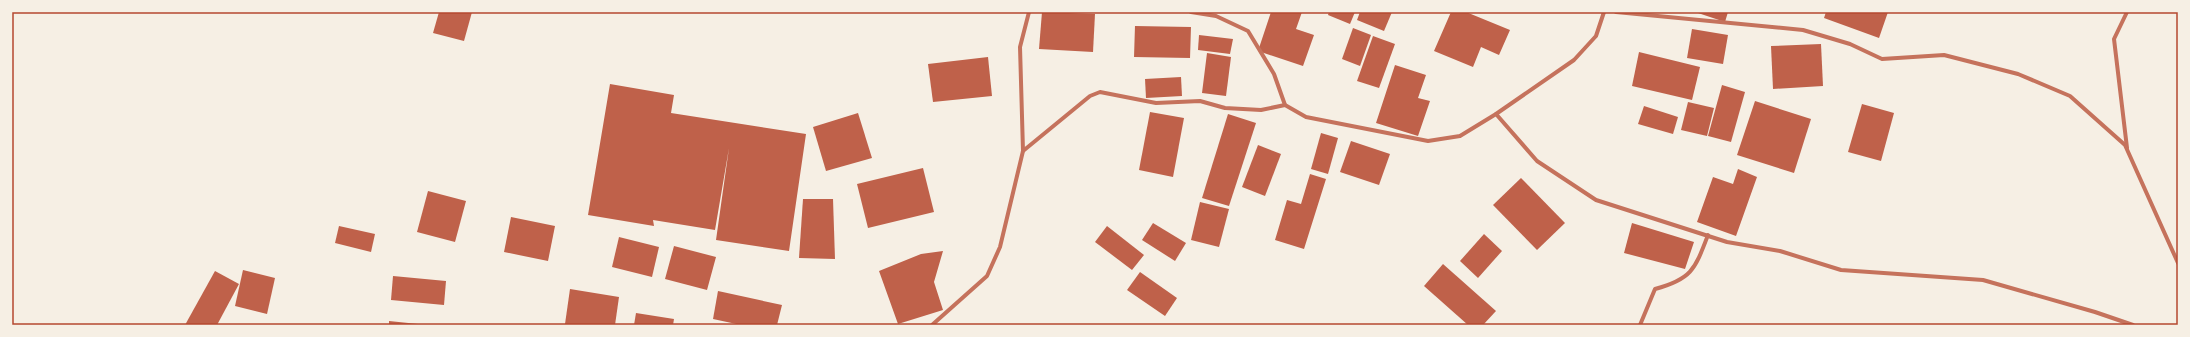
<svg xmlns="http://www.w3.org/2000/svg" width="2190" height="337" viewBox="0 0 2190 337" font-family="'Nunito Sans',sans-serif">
<rect width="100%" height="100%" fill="#f6efe4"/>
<g fill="#bf614a">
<polygon points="439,12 472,12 464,41 433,33"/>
<polygon points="1042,12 1095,14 1093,52 1039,49"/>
<polygon points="1271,12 1302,12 1296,29 1314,35 1303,66 1258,51"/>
<polygon points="1329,12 1355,12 1350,24 1328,15"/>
<polygon points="1360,12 1392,12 1384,31 1357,20"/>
<polygon points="1451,12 1466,12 1510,30 1499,55 1481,47 1473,67 1434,51"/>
<polygon points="1698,12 1728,12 1725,22 1698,13"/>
<polygon points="1826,12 1888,12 1879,38 1824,18"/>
<polygon points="1135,26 1191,27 1190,58 1134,57"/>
<polygon points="1353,28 1371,35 1360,66 1342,59"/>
<polygon points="1692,29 1728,35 1723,64 1687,58"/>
<polygon points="1199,35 1233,39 1230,54 1198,50"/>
<polygon points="1373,36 1395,44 1379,88 1357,81"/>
<polygon points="1821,44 1823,86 1773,89 1771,46"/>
<polygon points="1639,52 1700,67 1692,100 1632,86"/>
<polygon points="1207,53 1231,57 1226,96 1202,93"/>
<polygon points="988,57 992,96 933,102 928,64"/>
<polygon points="1395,65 1426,75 1418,98 1430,101 1418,136 1376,123"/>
<polygon points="1181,77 1182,96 1146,98 1145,79"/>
<polygon points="610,84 674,95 671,113 806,134 789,251 716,240 729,148 715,230 653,220 654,226 588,215"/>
<polygon points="1722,85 1745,92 1731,142 1708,136"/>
<polygon points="1755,101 1811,119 1794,173 1737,155"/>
<polygon points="1688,102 1714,108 1707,136 1681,130"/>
<polygon points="1862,104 1894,113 1881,161 1848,152"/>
<polygon points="1644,106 1678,117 1673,134 1638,124"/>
<polygon points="1150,112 1184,118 1173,177 1139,170"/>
<polygon points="858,113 872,158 826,171 813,127"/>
<polygon points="1228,114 1256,123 1229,206 1202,198"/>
<polygon points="1321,133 1338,138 1328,174 1311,169"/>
<polygon points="1351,141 1390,154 1379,185 1340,172"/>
<polygon points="1258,145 1281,154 1265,196 1242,187"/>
<polygon points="923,168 934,212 868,228 857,184"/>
<polygon points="1738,169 1757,177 1736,236 1697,222 1713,177 1733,184"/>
<polygon points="1310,174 1326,179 1304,249 1275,240 1287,200 1301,204"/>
<polygon points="1521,178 1565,223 1537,250 1493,205"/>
<polygon points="428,191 466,201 455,242 417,232"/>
<polygon points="803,199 833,199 835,259 799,258"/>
<polygon points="1200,202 1229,209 1219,247 1191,240"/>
<polygon points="511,217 555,226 548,261 504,252"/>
<polygon points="1153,223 1186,243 1175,261 1142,240"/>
<polygon points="1632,223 1694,242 1685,269 1624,253"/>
<polygon points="339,226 375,234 371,252 335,243"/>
<polygon points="1107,226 1144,255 1132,270 1095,242"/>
<polygon points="1484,234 1502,251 1478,278 1460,261"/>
<polygon points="619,237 659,247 652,277 612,267"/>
<polygon points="674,246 716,257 707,290 665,279"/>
<polygon points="943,251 934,282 943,310 898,324 879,271 921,254"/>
<polygon points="1443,264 1496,311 1483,325 1468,325 1424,286"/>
<polygon points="243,270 275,278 267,314 235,306"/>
<polygon points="215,271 239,284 217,325 185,325"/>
<polygon points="1140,272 1177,298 1165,316 1127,290"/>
<polygon points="393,276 446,281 444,305 391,300"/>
<polygon points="570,289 619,297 615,325 565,324"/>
<polygon points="718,291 782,305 777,325 741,325 713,319"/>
<polygon points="636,313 674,319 673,325 634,325"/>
<polygon points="389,321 418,324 418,325 389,325"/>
</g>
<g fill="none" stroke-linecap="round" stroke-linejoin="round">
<g stroke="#c5725c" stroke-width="4">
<polyline points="1191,12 1216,16 1248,31 1274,74 1285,105 1306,117 1428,141 1460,136 1496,114 1574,60 1596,36 1604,12"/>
<polyline points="1616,12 1803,30 1850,44 1882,59 1944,55 2018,74 2070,96 2125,145 2178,263"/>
<polyline points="2127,12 2114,39 2127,148"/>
<polyline points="1496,114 1537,161 1596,200 1727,242 1780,251 1841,270 1983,280 2095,312 2133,325"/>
<polyline points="1023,151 1090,96 1100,92 1156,103 1200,101 1225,108 1261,110 1285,105"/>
<polyline points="932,325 987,276 1000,247 1023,151 1020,47 1029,12"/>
<path d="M 1640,325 L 1655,289 C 1692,279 1695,269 1708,235"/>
</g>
</g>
<rect width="2190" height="337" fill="none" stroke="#f6efe4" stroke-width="26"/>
<rect x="13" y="13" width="2164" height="311" fill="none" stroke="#b5482f" stroke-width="1.5"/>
</svg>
